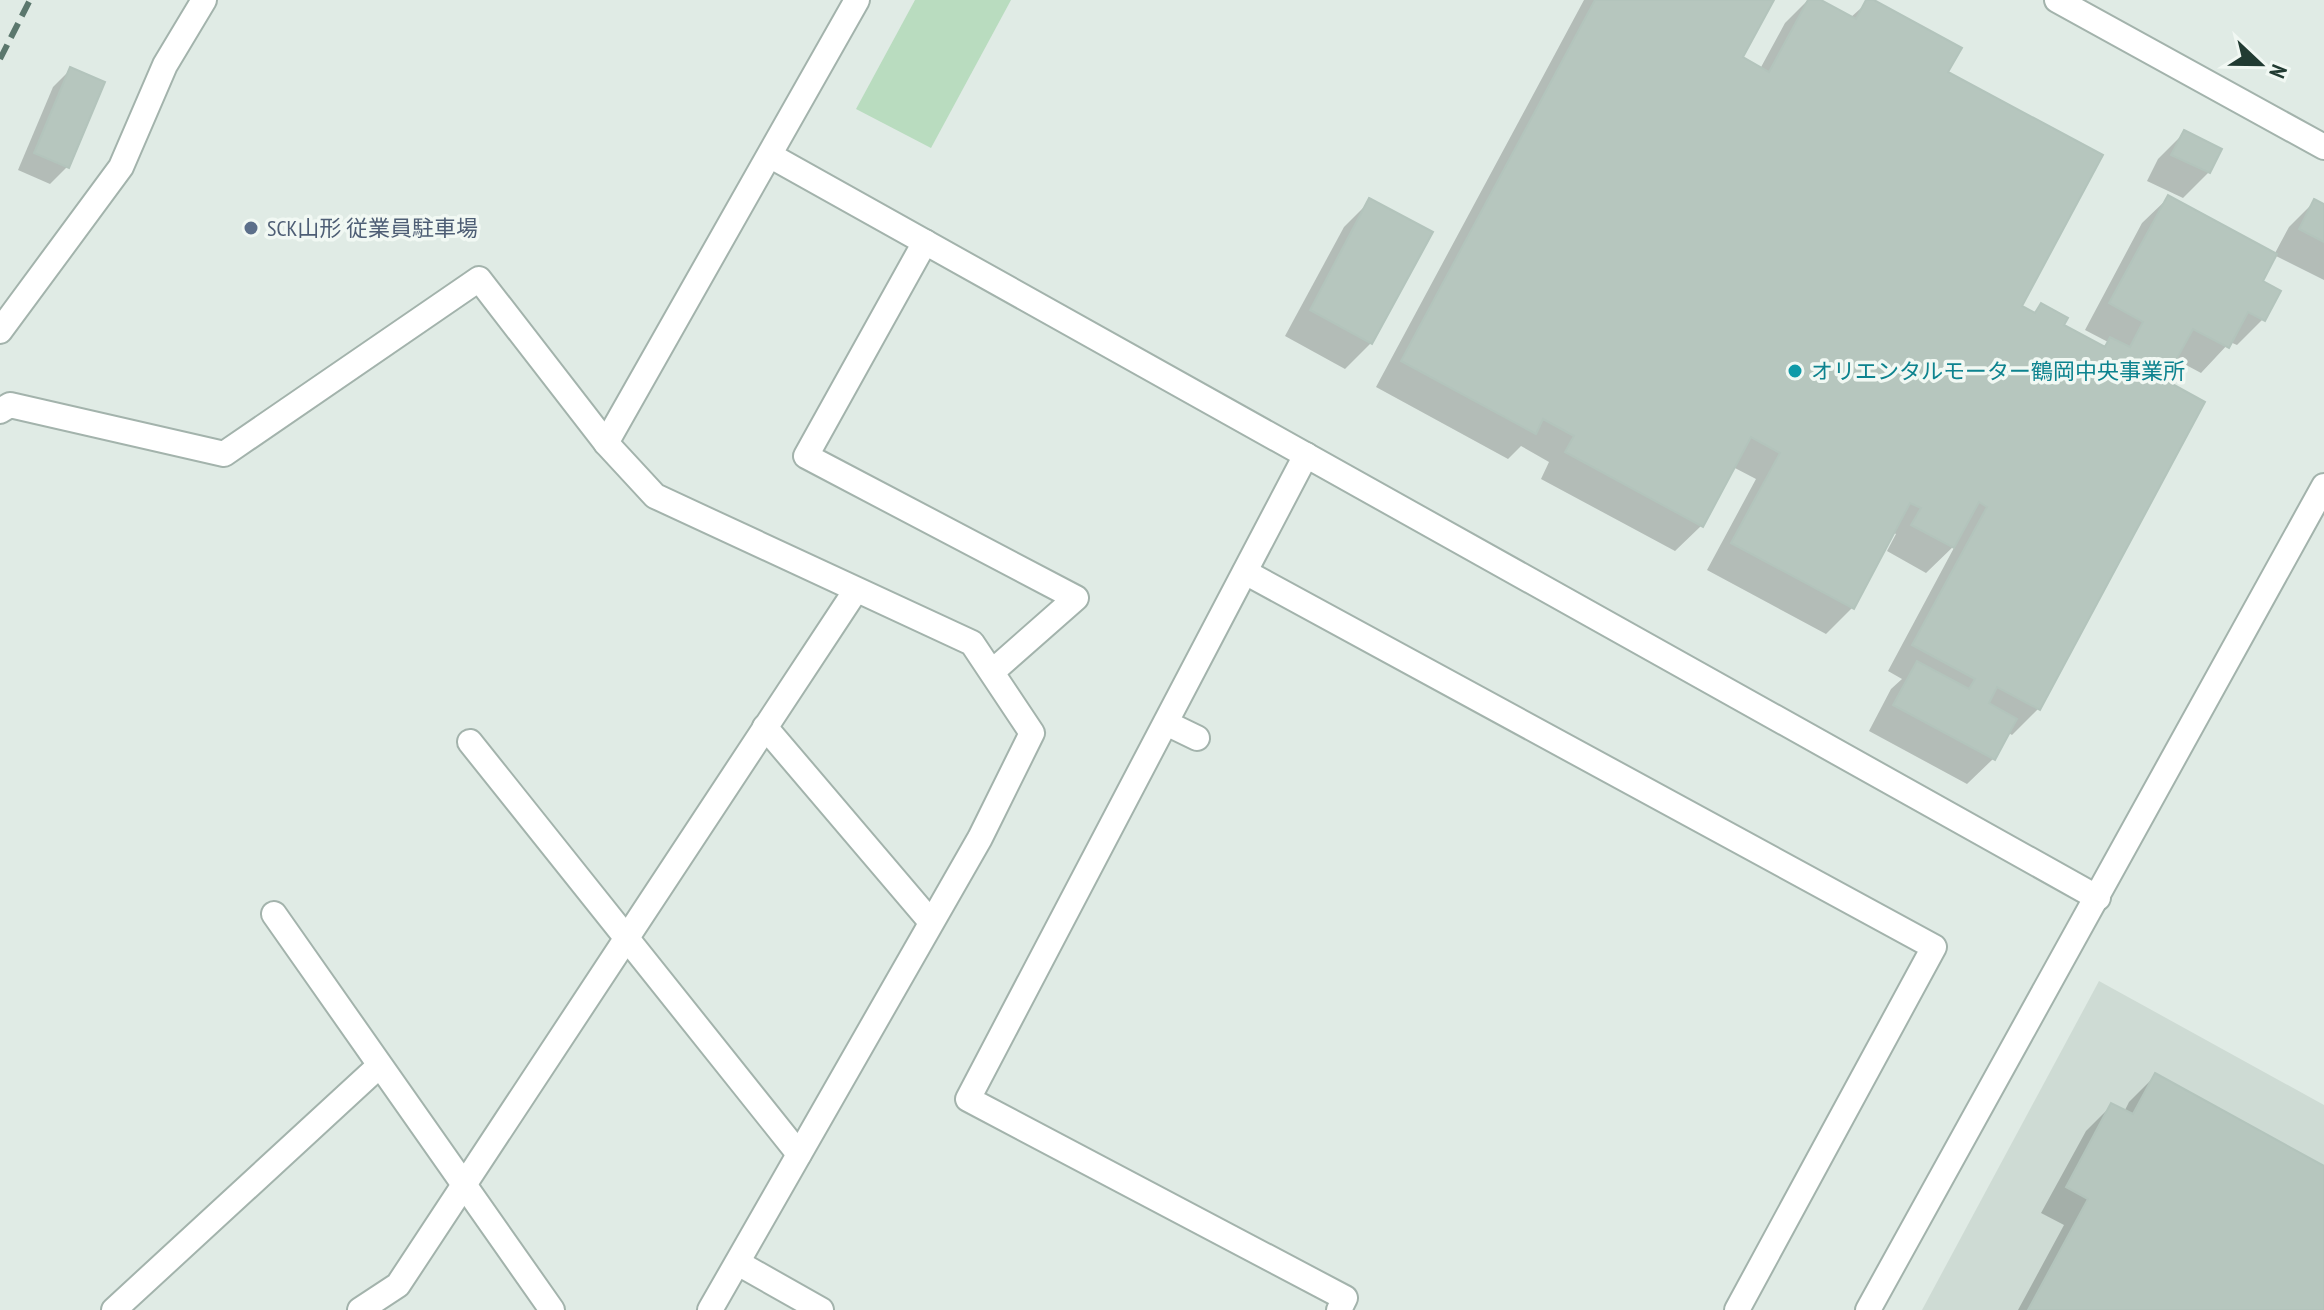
<svg xmlns="http://www.w3.org/2000/svg" width="2324" height="1310" viewBox="0 0 2324 1310" font-family="'PT Sans Narrow','Noto Sans JP',sans-serif">
<rect width="100%" height="100%" fill="#e0ebe5"/>
<polygon fill="#cedbd4" points="2099,981 2324,1105 2324,1310 1922,1310"/>
<polygon fill="#b9dcbf" points="915,0 1011,0 931,148 856,109"/>
<g fill="#0003">
<polygon points="1584,0 1771,0 1740,58 1760,69 1785,23 1808,0 1817,0 1850,18 1870,0 1946,73 2019,306 2032,314 2041,306 2062,326 2102,348 2108,342 2085,330 2142,223 2168,198 2274,255 2289,227 2315,201 2324,206 2324,280 2274,255 2260,282 2263,319 2237,345 2230,342 2201,373 2175,359 2163,381 2038,709 2012,735 2007,732 1993,759 1967,784 1869,731 1891,689 1902,679 1888,671 1956,544 1926,573 1887,551 1896,534 1892,532 1852,608 1826,634 1707,570 1756,479 1733,467 1701,526 1675,551 1541,479 1549,462 1521,446 1508,459 1376,387"/>
<polygon points="70,70 67,167 50,184 18,170 53,87"/>
<polygon points="2184,133 2209,172 2183,198 2147,181 2158,159"/>
<polygon points="1370,201 1371,343 1345,369 1285,336 1344,227"/>
<polygon points="2155,1076 2324,1168 2324,1310 2018,1310 2064,1225 2041,1213 2086,1131 2112,1105 2124,1112 2129,1102"/>
</g>
<g fill="#b6c6be" stroke="#b3c4bc" stroke-width="2">
<polygon points="1595,0 1774,0 1743,57 1769,72 1808,0 1821,0 1856,19 1866,0 1874,0 1962,48 1948,72 2103,155 2022,306 2035,313 2041,303 2068,318 2064,325 2105,347 2110,337 2130,347 2143,322 2109,303 2168,195 2277,254 2263,281 2281,291 2265,321 2248,312 2229,348 2193,329 2165,380 2205,402 2040,710 1997,687 1989,703 2017,719 1995,760 1893,705 1917,661 1969,689 1975,679 1912,645 1987,507 1979,502 1954,548 1911,525 1921,508 1910,503 1854,609 1731,543 1780,453 1751,437 1703,527 1565,452 1574,436 1543,419 1536,434 1401,361"/>
<polygon points="70,67 105,82 69,168 34,153"/>
<polygon points="2184,130 2222,149 2210,173 2171,155"/>
<polygon points="1369,198 1433,232 1372,344 1310,310"/>
<polygon points="2314,199 2324,204 2324,242 2299,229"/>
<polygon points="2155,1073 2324,1166 2324,1310 2028,1310 2088,1199 2066,1187 2111,1103 2133,1114"/>
</g>
<g fill="none" stroke-linecap="round" stroke-linejoin="round">
<g stroke="#a3b3ac" stroke-width="28">
<g id="minor">
<polyline points="2057,0 2324,147"/>
<polyline points="771,156 2098,898"/>
<polyline points="925,242 806,456 1076,598 992,672"/>
<polyline points="0,331 121,167 165,65 204,0"/>
<polyline points="0,411 10,405 224,454 479,279 606,443 655,496 972,643 1032,733 980,838 710,1310"/>
<polyline points="606,443 857,0"/>
<polyline points="1306,455 968,1099 1345,1298 1339,1310"/>
<polyline points="1245,572 1934,947 1737,1310"/>
<polyline points="1166,723 1197,738"/>
<polyline points="765,727 931,922"/>
<polyline points="470,742 799,1154"/>
<polyline points="274,914 552,1310"/>
<polyline points="738,1263 821,1310"/>
<polyline points="114,1310 379,1066"/>
<polyline points="360,1310 398,1285 856,590"/>
<polyline points="1868,1310 2324,486"/>
</g>
</g>
<use href="#minor" stroke="#fff" stroke-width="24"/>
<polyline stroke="#5b776d" stroke-width="6" stroke-dasharray="16 8" stroke-linecap="butt" points="0,59 30,0"/>
</g>
<circle fill="#5c6f8a" stroke="#f1f8f3" stroke-width="3" cx="251" cy="228" r="8"/>
<circle fill="#0f9aa8" stroke="#f1f8f3" stroke-width="3" cx="1795" cy="371" r="8"/>
<g text-anchor="middle" dominant-baseline="central" stroke-width="7" stroke-linejoin="round" paint-order="stroke">
<g font-size="22" fill="#4e5e75" stroke="#f1f8f3" text-anchor="start">
<text x="267" y="228">SCK山形 従業員駐車場</text>
</g>
<g font-size="22" fill="#0d838f" stroke="#f1f8f3" text-anchor="start">
<text x="1811" y="371">オリエンタルモーター鶴岡中央事業所</text>
</g>
</g>
<g transform="translate(2260 64) rotate(112)" stroke="#f1f8f3" stroke-width="6" paint-order="stroke">
<path d="M0-6L14 30L0 20L-14 30Z" fill="#213b32"/>
<text y="-12" font-size="22" font-weight="bold" text-anchor="middle" fill="#213b32">N</text>
</g>
</svg>
